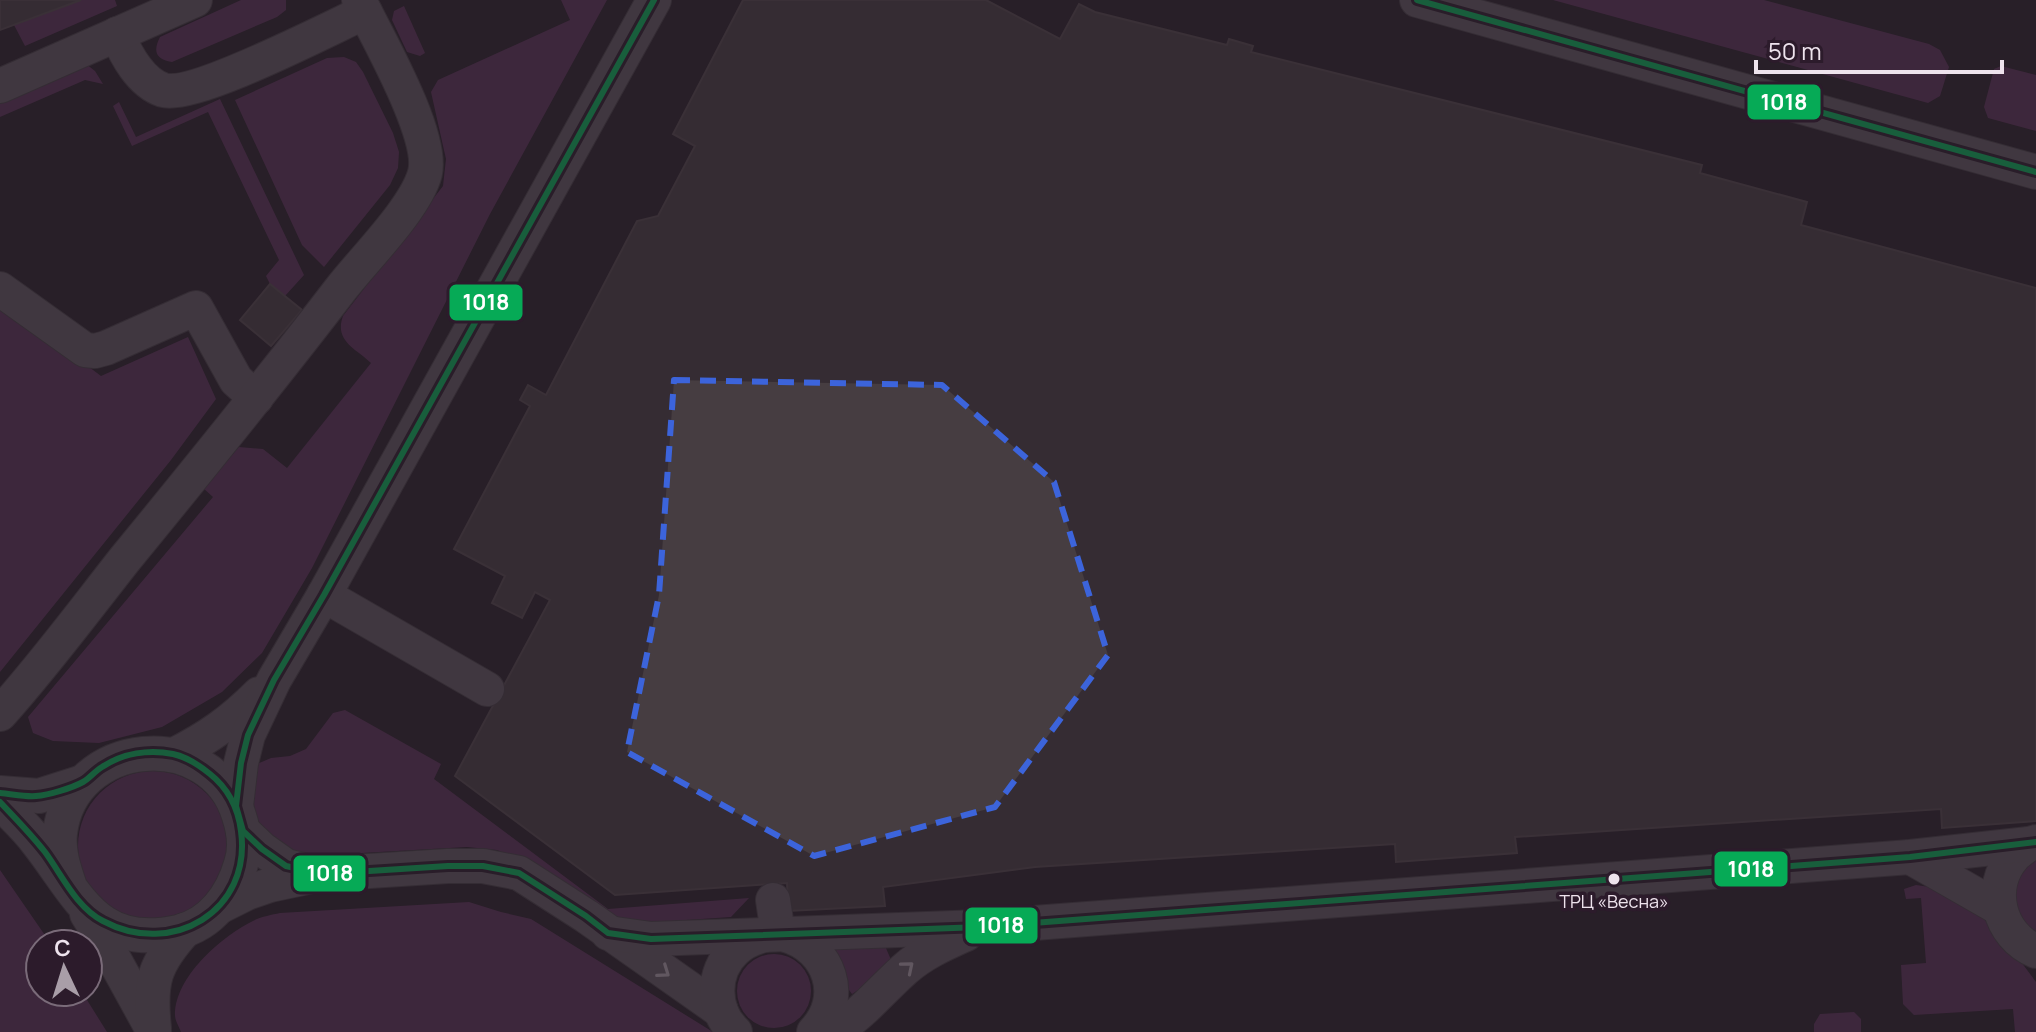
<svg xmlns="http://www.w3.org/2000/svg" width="2036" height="1032" viewBox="0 0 2036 1032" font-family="Manrope,sans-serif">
<rect width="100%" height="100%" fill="#281f28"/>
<g fill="#583155">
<polygon points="81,0 115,0 117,6 25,46 14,25"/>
<path d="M 241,0 L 286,0 L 286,10 L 277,17 L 172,62 C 155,59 153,51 160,37 Z"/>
<path d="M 561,0 L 607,0 L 490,214 L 312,568 L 262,653 L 222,692 L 162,727 L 99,743 L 53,741 L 33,733 L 28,717 L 213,497 L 203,488 L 239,447 L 263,449 L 287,468 L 371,363 C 355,348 334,341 343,316 L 443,186 L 446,159 L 431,92 L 438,80 L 570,20 Z"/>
<polygon points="1553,0 1764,0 1929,44 1940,50 1949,67 1940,96 1928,103"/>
<polygon points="404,6 425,53 420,56 407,52 392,20 394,11"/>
<polygon points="344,57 356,62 363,72 393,133 399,152 398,168 390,185 324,267 302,245 235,100 327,58"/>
<polygon points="86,64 95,71 103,84 85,80 0,117 0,102"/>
<polygon points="2001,66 2036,75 2036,131 1988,118 1984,107 1994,69"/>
<polygon points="220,99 304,275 285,296 270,284 266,276 279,260 208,112 132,146 113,106 119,102 136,137"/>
<polygon points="0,300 101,376 188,337 216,399 171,460 0,672"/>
<polygon points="345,710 441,764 434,779 608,909 749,898 731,917 627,924 517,859 497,850 467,847 309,856 292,853 251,818 257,764 271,758 290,756 306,749 333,713"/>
<circle cx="153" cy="846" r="75"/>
<polygon points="2036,856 2036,935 2017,918 2012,887 2017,873"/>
<polygon points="0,870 51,944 40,944 40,992 82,992 107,1032 0,1032"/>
<polygon points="1916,885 1930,887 1992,923 2036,982 2036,1032 2015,1032 2013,1009 1914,1015 1903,1004 1901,965 1926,963 1921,898 1906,899 1904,889"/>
<path d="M 469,902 L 501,912 L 531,919 L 713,1032 L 181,1032 C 179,1026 175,1021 175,1015 C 175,977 220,938 251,922 C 259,917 271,915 280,913 Z"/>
<polygon points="882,939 892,962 864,986 852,994 846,986 830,944"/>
<circle cx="774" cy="991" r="37"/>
<polygon points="1854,1012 1861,1019 1861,1032 1814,1032 1814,1024 1820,1014"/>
</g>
<g fill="#463d41" stroke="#50464a" stroke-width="2">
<polygon points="0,0 81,0 0,30"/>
<polygon points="743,0 986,0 1060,39 1079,4 1095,12 1227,45 1229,39 1253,46 1251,52 1702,165 1700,173 1807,202 1801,225 2036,288 2036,821 1942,828 1941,809 1515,837 1517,853 1396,862 1395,844 1035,867 883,887 885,906 788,911 787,883 615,895 455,776 550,600 535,592 522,618 492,603 505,576 454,549 530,406 520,400 528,385 546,395 637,221 658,216 695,146 673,134"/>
<polygon points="270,284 302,310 271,346 240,320"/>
</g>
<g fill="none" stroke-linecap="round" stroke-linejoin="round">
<g stroke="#443d44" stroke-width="36">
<g id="minor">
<polyline points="1417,0 2036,172"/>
<path d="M 117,34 C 126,55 140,82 163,90 C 194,99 330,28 365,12"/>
<polyline points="0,86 195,0"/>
<polyline points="0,289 85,350 95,351 106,348 196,308 236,380 256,398"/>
<polyline points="324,595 487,689"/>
<path d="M 0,714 C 44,665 84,611 125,559 C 198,470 270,381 340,290 C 364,259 416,208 425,173 C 434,135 377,37 359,0"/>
<path d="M 174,755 C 208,738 232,721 259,694"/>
<polyline points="0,793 39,796 83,782"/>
<path d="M 0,802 C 12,815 26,827 37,842 C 79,895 96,950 178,932 C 212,924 232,895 241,864 C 246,849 244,831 239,816 C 212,724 71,737 60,833 C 58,852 64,869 70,887"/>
<polyline points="236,806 241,763 248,735 274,680 324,595 654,0"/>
<polyline points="243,831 262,849 286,866 321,874"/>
<path d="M 2029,844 C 2024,848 2018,852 2014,856 C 1986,887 1999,936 2036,951"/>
<polyline points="1910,857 1999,908"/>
<polyline points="773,900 778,934"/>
<polyline points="219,907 247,893 270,885 322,874 448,866 483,866 519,873 586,916 721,1011"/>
<polyline points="87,914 104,941 154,1032"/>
<polyline points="608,933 651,939 981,927 1910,857 2029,844 2036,842"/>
<path d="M 786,935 C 830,948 847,998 814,1032"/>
<path d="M 154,1028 C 149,982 154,964 185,930"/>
<path d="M 735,1032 C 712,1011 711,972 735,950 C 743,942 753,938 764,935"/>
<path d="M 833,1032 C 862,1015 880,991 905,969 C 923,953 944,944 966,934"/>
</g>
</g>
<use href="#minor" stroke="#5e565d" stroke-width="34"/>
<g stroke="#2c1b2b" stroke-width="12">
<g id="bus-1">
<polyline points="654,0 324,595 274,680 248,735 241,763 236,806 243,831 262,849 286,866 322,874 448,866 483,866 519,873 586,916 608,933 651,939 981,927 1910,857 2036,842"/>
<polyline points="1417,0 2036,172"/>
<path d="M 0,793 C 12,794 25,797 36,796 C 49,795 72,788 83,782 C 90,778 95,771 102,767 C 123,753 149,749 173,754 C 187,757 199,765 210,774 C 229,789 238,808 241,831 C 252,911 172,958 103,921 C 76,907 62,875 45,852 C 31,834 15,818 0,802"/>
</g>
</g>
<use href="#bus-1" stroke="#06aa56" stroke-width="6"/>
</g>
<defs><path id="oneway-chevron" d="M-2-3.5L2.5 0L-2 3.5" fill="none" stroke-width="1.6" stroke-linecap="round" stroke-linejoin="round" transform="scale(2)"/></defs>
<g stroke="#a69ca5">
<use href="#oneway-chevron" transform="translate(908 967) rotate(-40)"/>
<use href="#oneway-chevron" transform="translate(664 972) rotate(35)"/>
</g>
<path d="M0 0H2036V1032H0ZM 674,380 L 942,385 L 1054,482 L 1108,655 L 995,807 L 814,856 L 627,752 L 659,595 Z" fill="#281f28" fill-opacity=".55" fill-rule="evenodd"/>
<path fill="none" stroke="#3c64db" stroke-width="6" stroke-dasharray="16 10" stroke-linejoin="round" d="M 674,380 L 942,385 L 1054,482 L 1108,655 L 995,807 L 814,856 L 627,752 L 659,595 Z"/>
<circle fill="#eee3ed" stroke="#2c1b2b" stroke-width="3" cx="1614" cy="879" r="7"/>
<g text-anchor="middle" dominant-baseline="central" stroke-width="7" stroke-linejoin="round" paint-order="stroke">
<g font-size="18" fill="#eee3ed" stroke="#2c1b2b">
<text x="1614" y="901">ТРЦ «Весна»</text>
</g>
</g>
<g stroke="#2c1b2b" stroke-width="3">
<rect x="1746" y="83" width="76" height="38" rx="8" fill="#06aa56"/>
<rect x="448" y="283" width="76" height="39" rx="8" fill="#06aa56"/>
<rect x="1713" y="850" width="76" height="38" rx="8" fill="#06aa56"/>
<rect x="292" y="854" width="75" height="39" rx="8" fill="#06aa56"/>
<rect x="964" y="906" width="75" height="39" rx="8" fill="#06aa56"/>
</g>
<g font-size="22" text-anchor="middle" font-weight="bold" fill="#fff">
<text x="1784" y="110">1018</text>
<text x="486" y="310">1018</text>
<text x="1751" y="877">1018</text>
<text x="330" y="881">1018</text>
<text x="1001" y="933">1018</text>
</g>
<g transform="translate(64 968) rotate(356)"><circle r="38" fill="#2c1b2b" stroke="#7a6b79" stroke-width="2"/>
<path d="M0-6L14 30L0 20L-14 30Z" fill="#a99ea8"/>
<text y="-12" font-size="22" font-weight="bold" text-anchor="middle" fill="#eee3ed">С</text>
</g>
<path d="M1756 60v12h246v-12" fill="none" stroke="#eee3ed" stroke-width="4"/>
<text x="1768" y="60" font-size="24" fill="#eee3ed" stroke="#2c1b2b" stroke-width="6" paint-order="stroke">50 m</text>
</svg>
